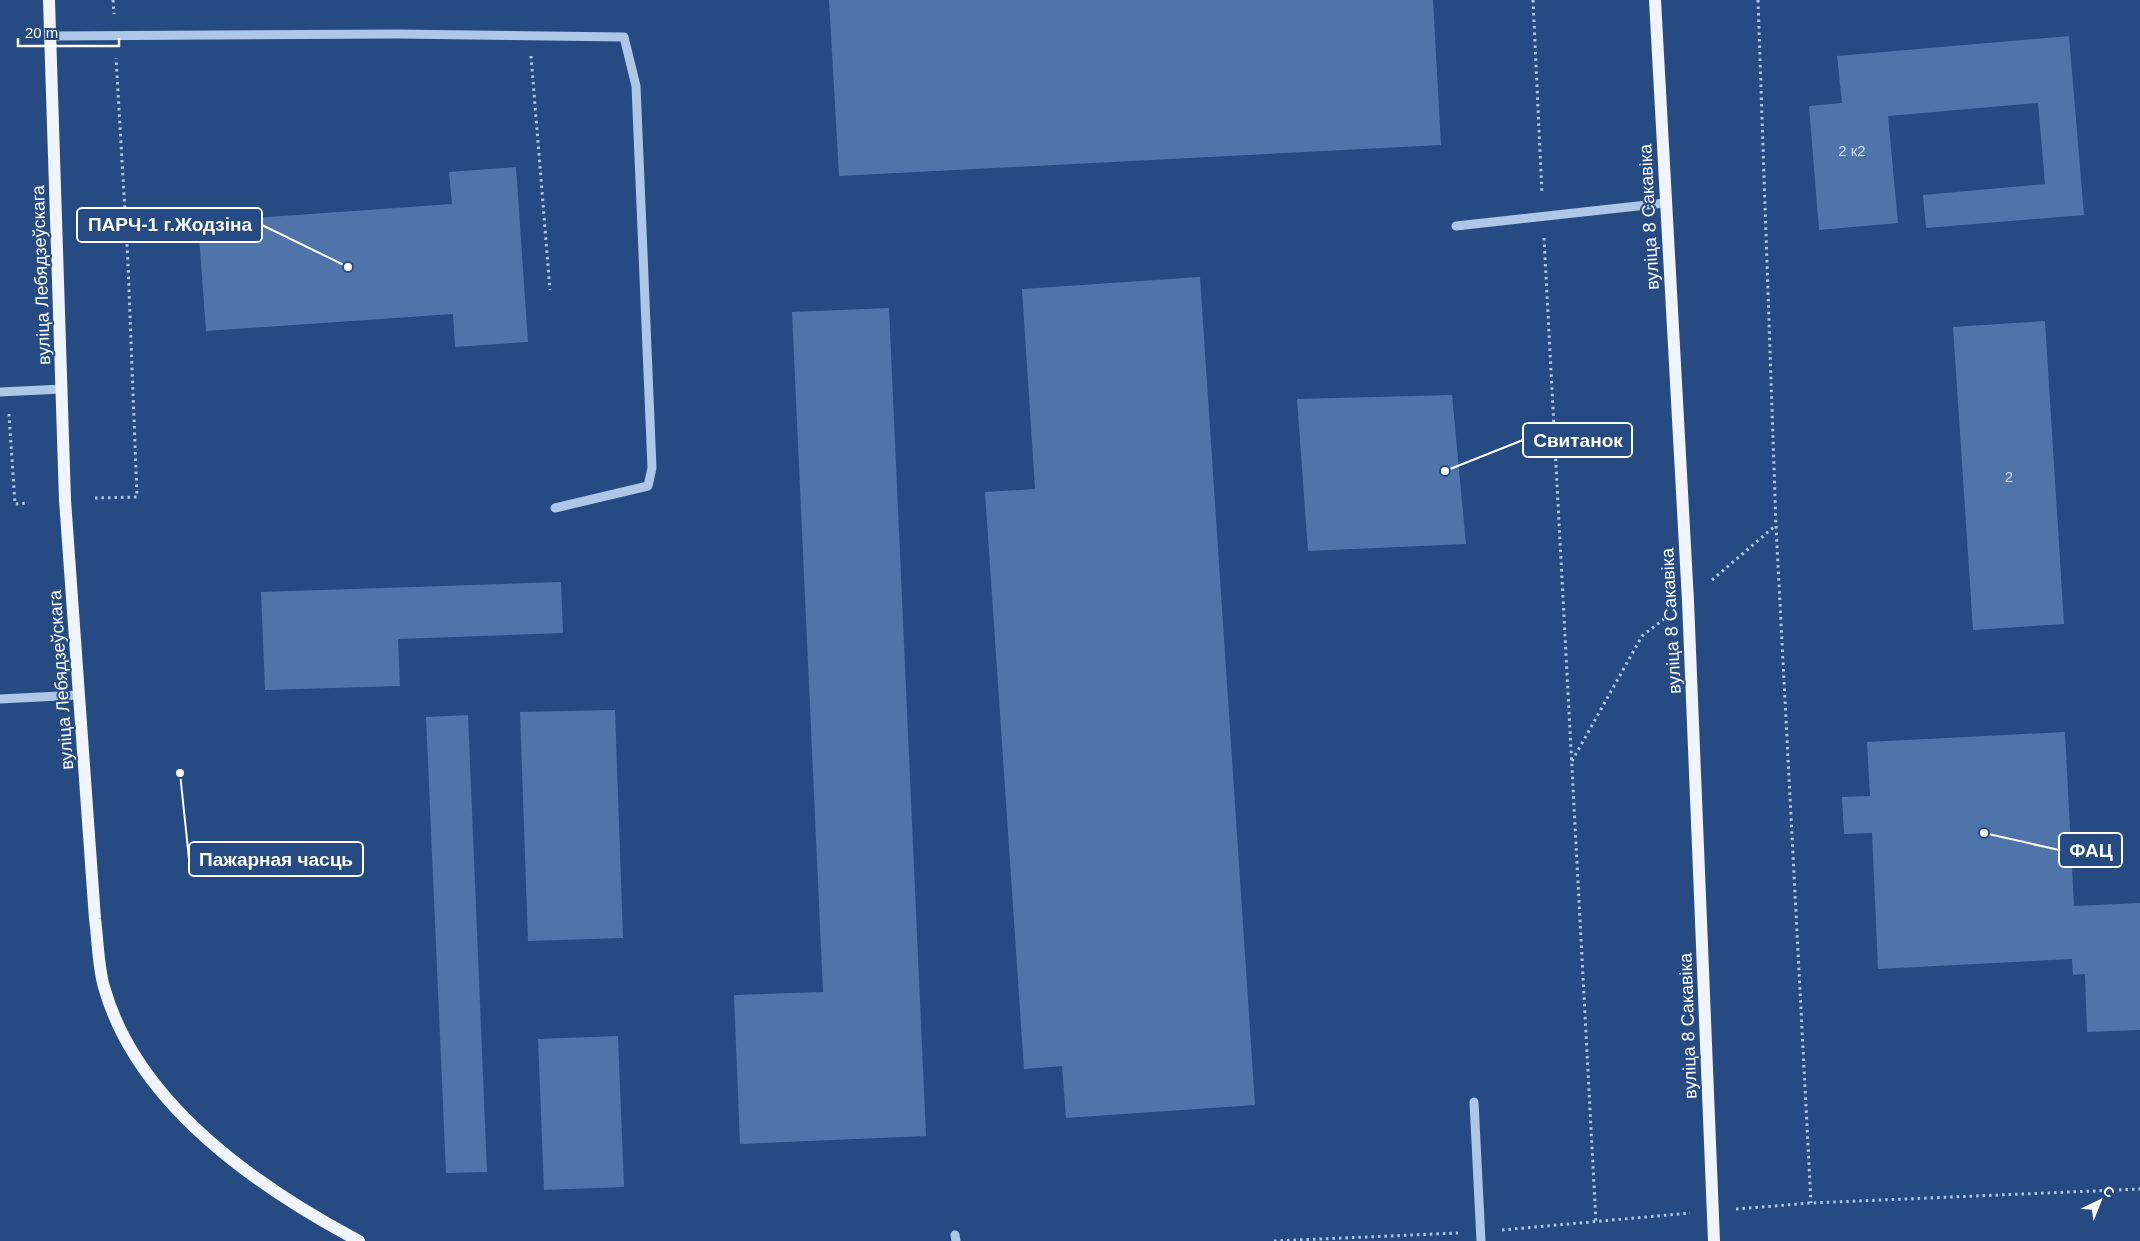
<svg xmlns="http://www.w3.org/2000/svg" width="2140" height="1241" viewBox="0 0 2140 1241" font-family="Helvetica,sans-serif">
<rect width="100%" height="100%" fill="#264b82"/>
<g fill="#4e74aa">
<polygon points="829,0 1433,0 1441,145 839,176"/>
<polygon points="2069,36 2084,215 1926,228 1923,195 2045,184 2038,103 1888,116 1898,223 1819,230 1809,106 1842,103 1837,56"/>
<polygon points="516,167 528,342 455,347 453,314 206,331 198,222 452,204 449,172"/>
<polygon points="1200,277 1255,1105 1066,1118 1062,1066 1024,1069 985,492 1035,489 1022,289"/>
<polygon points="889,308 926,1136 740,1144 734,995 823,992 792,312"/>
<polygon points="2045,321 2064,624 1973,630 1953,327"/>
<polygon points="1452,395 1466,544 1308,551 1297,399"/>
<polygon points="561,582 563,633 398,639 400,686 265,690 261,592"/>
<polygon points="615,710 623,938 528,941 520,712"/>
<polygon points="468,715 487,1172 446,1173 426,717"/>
<polygon points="2065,732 2074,906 2140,903 2140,1030 2087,1032 2085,974 2073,975 2072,959 1878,969 1872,833 1844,834 1842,797 1870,796 1867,742"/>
<polygon points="618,1036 624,1187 544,1190 538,1039"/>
</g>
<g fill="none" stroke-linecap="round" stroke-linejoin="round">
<g stroke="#aec6e7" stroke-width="3" stroke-dasharray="2.5 4" stroke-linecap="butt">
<polyline points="113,0 114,14"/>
<polyline points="1533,0 1542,194"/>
<polyline points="1758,0 1776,526 1811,1203"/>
<polyline points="531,56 550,290"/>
<polyline points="1544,238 1596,1223"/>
<polyline points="9,414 15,504 29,503"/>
<polyline points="95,498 137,497 128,263 116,58"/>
<polyline points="1712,580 1775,526"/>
<polyline points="1572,761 1642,636 1664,619"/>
<polyline points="1736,1209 1811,1203 2140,1189"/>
<polyline points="1502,1230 1690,1213"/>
<polyline points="1274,1241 1458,1233"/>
</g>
<g stroke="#aec6e7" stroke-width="9">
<polyline points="51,36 397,34 624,37 636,86 652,468 648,486 555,508"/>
<polyline points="1456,226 1665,203"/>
<polyline points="0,392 62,389"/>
<polyline points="0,699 79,695"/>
<polyline points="1474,1102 1481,1241"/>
<polyline points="955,1235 956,1241"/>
</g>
<g stroke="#eff4fd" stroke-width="12">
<path d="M 49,0 L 65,500 L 95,919 C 98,941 98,966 104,987 C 137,1104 257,1187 359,1241"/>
<polyline points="1655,0 1688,601 1714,1241"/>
</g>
</g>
<g text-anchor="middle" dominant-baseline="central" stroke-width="4" stroke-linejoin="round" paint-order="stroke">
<g font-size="15" fill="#d3dcea">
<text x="1852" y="150">2 к2</text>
<text x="2009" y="476">2</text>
</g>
<g font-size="18" fill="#fff" stroke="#264b82">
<text transform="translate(1649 217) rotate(-93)">вуліца 8 Сакавіка</text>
<text transform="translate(41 275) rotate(-92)">вуліца Лебядзеўскага</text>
<text transform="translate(1671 621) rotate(-93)">вуліца 8 Сакавіка</text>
<text transform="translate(61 680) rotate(-94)">вуліца Лебядзеўскага</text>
<text transform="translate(1688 1026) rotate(-92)">вуліца 8 Сакавіка</text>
</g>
</g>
<path fill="none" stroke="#fff" stroke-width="2" d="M348 267L262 225M1445 471L1523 440M1984 833L2059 850M180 773L189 859"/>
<g fill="#fff" stroke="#264b82" stroke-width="2">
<circle cx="348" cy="267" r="5"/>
<circle cx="1445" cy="471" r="5"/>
<circle cx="1984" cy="833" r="5"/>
<circle cx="180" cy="773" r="5"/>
</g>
<g fill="#264b82" stroke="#fff" stroke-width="2">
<rect x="77" y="208" width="185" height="34" rx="5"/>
<rect x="1523" y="423" width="109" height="34" rx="5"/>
<rect x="2059" y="833" width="63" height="34" rx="5"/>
<rect x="189" y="842" width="174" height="34" rx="5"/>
</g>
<g font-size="19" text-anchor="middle" font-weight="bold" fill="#fff">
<text x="170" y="231">ПАРЧ-1 г.Жодзіна</text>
<text x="1578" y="447">Свитанок</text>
<text x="2091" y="857">ФАЦ</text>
<text x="276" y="866">Пажарная часць</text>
</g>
<g transform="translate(2100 1201) rotate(43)" stroke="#264b82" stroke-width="4" paint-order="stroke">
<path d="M0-4L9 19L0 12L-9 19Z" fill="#ffffff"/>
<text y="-8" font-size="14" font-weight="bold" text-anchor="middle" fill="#ffffff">С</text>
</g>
<path d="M18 38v8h101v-8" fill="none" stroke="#ffffff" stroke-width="2.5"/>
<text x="25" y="38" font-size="15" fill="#ffffff" stroke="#264b82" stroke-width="4" paint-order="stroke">20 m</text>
</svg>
